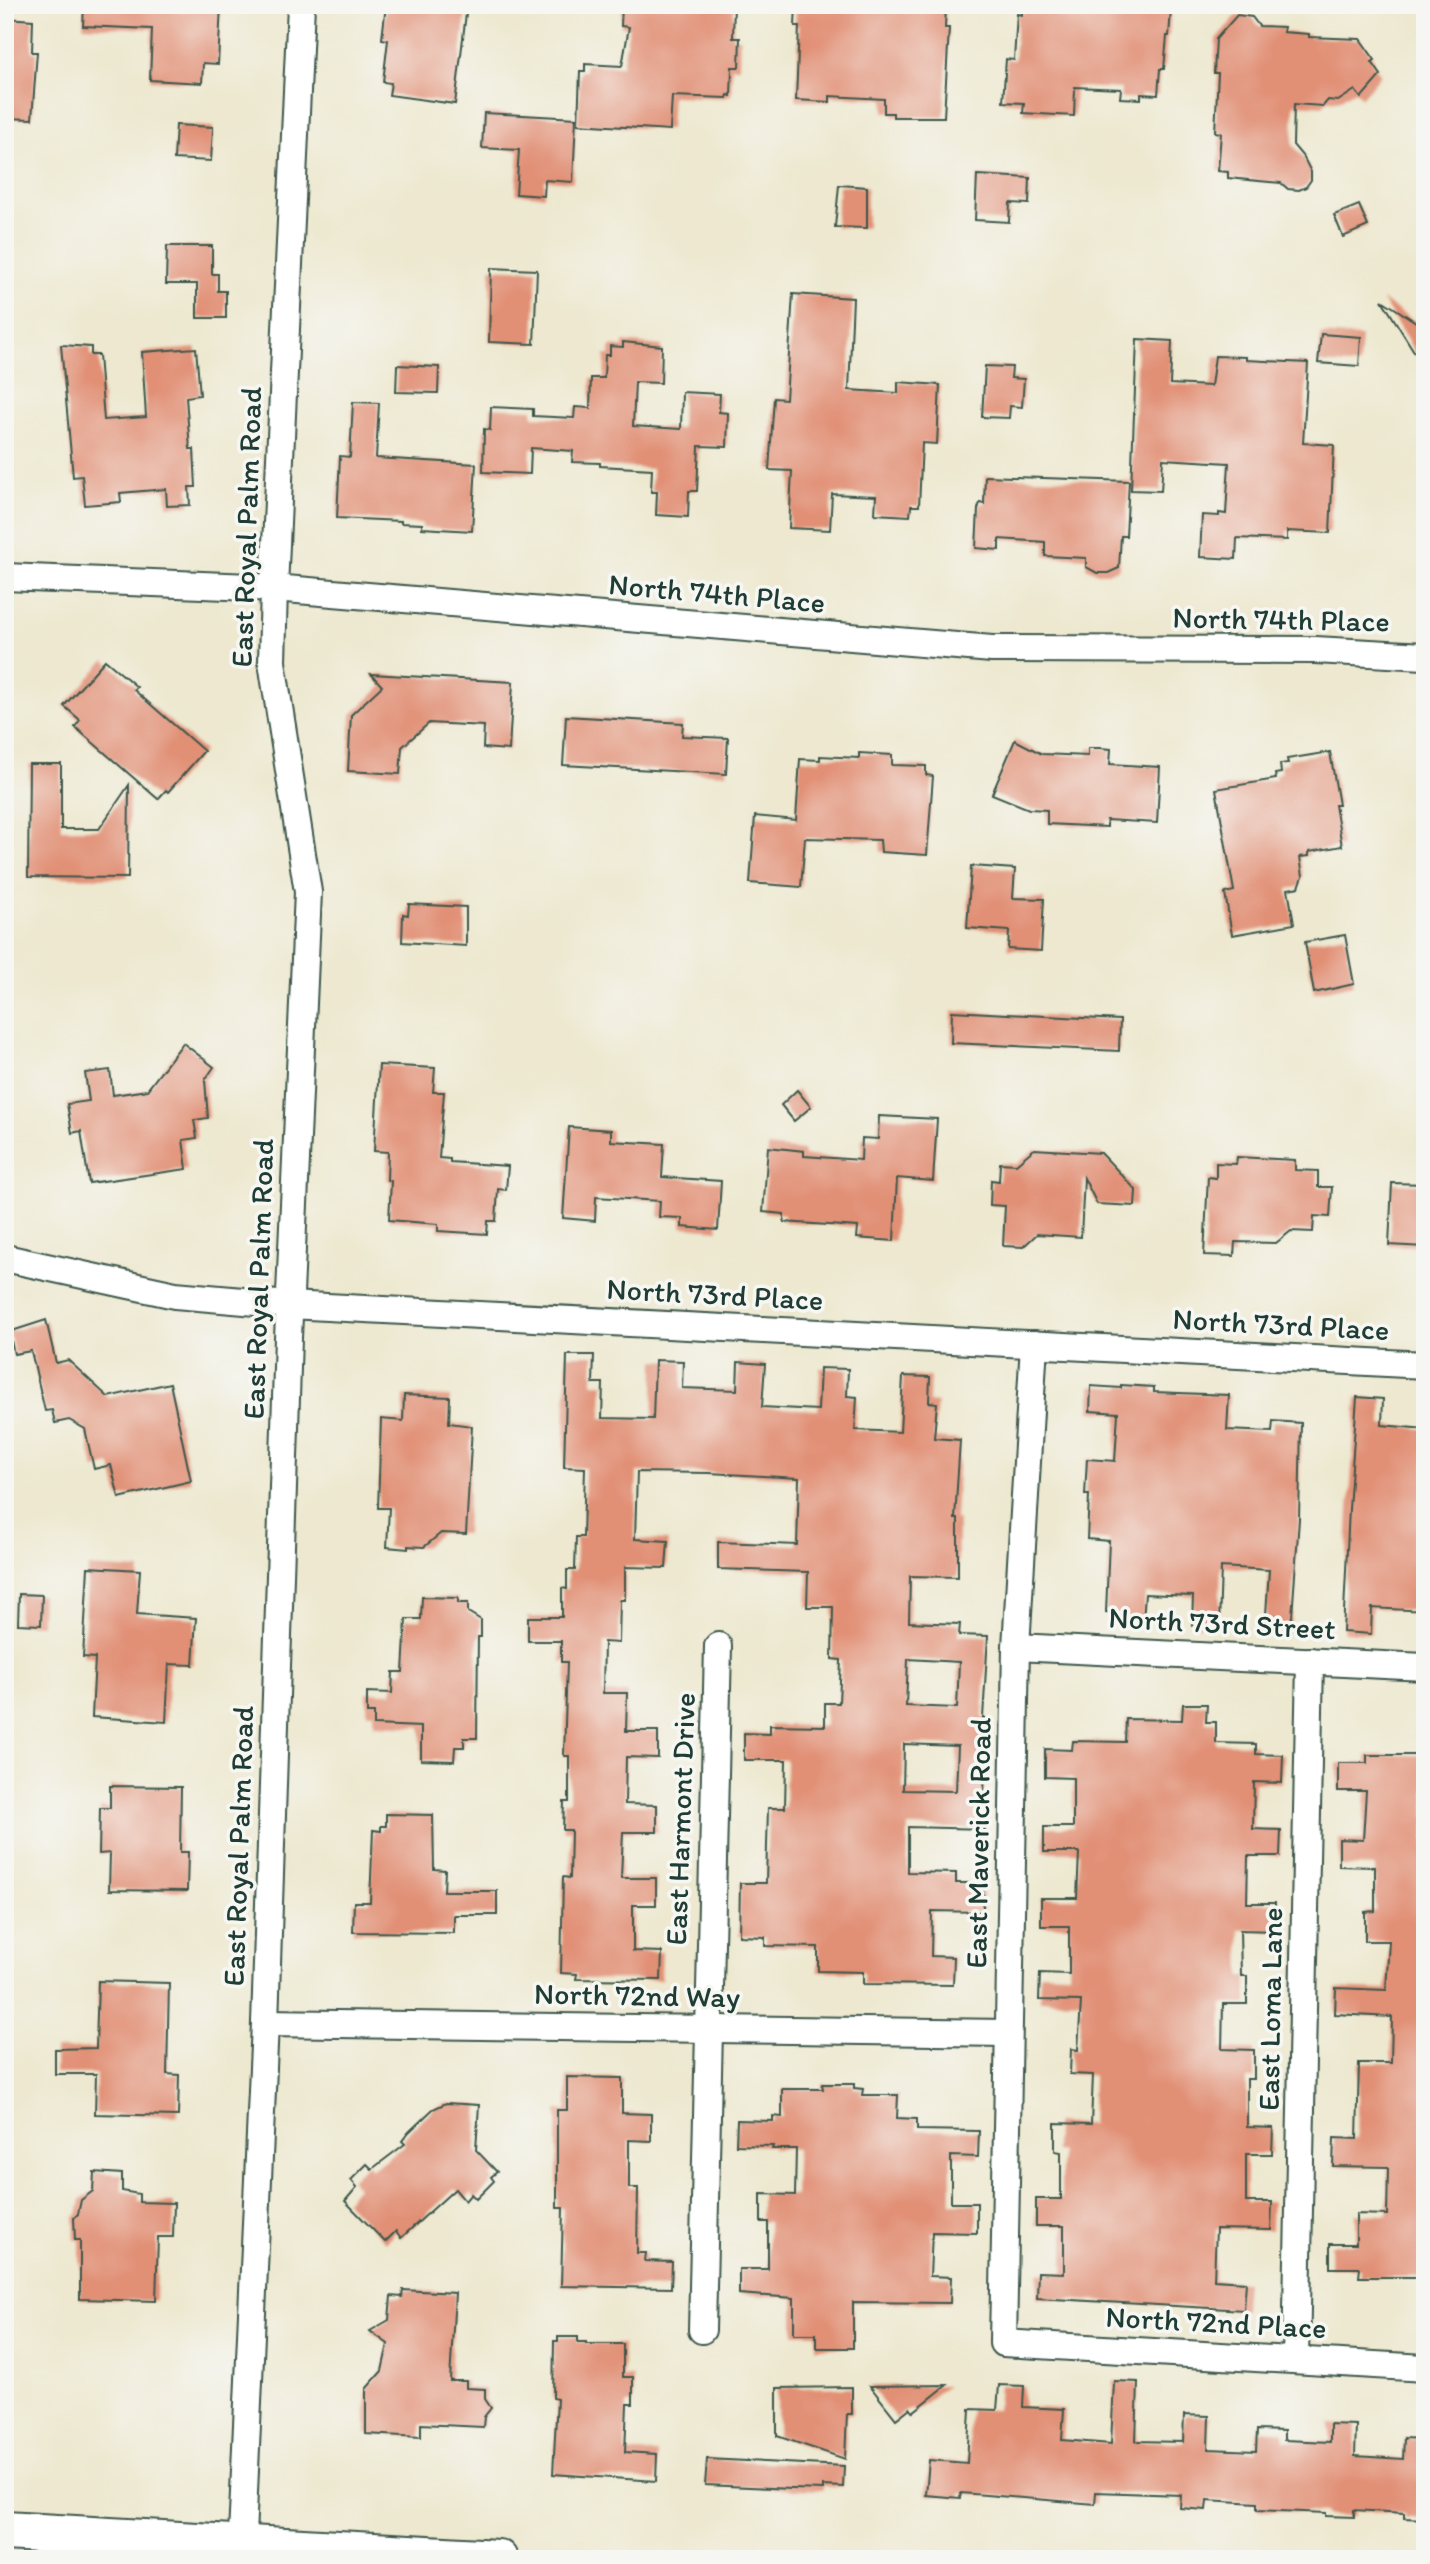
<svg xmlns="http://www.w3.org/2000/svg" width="1430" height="2564" viewBox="0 0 1430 2564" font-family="Itim,sans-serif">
<rect width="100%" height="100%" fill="#f6f6f2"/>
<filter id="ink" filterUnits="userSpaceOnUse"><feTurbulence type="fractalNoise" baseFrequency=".0143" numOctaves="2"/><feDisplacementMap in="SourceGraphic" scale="14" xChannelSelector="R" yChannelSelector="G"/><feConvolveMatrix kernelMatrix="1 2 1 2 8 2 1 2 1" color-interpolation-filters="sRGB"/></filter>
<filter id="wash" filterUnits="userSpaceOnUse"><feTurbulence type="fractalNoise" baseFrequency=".00686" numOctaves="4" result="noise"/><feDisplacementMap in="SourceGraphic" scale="28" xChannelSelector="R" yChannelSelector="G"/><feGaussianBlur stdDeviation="1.57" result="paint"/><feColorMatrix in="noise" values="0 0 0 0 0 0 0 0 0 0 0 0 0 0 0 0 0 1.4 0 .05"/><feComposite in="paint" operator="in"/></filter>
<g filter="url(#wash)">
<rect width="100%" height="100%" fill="#ede8cf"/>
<g id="blocks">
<g fill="#e18f75" fill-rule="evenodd">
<polygon points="84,5 221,5 218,64 203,63 202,83 150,80 152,29 83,26"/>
<polygon points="386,5 467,5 455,104 389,95 391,83 383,82 388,40 382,39"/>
<polygon points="622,5 734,5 733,38 740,38 739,67 732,67 731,96 728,95 727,98 672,96 670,130 578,124 580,71 585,71 585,64 622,66 629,27 621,26"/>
<polygon points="796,5 946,5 945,28 949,28 944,117 893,117 893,113 884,113 884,99 830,96 830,102 796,100 799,26 795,26"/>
<polygon points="1022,5 1111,9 1111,5 1155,5 1154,9 1171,10 1169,36 1167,36 1164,69 1160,69 1158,95 1141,94 1141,99 1120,98 1121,89 1075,87 1074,116 1023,113 1024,103 1003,102 1006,59 1014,60 1017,14 1022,15"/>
<polygon points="1237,15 1252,17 1259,26 1284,27 1283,32 1309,34 1309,37 1360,39 1375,60 1372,62 1381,75 1361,98 1355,90 1338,101 1328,100 1323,106 1294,104 1293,145 1304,158 1311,172 1311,180 1306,187 1299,190 1288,189 1281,183 1228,178 1228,172 1218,171 1221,133 1215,132 1218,73 1214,73 1216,39"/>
<polygon points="5,18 33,20 32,52 37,52 32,119 5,118"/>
<polygon points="484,113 576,118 573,182 545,180 544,196 516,194 519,150 482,148"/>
<polygon points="176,125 213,127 211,161 174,159"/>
<polygon points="977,175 1030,178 1029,204 1010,203 1009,222 975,220"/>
<polygon points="839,185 867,187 867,228 835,227"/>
<polygon points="1359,205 1368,226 1343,237 1334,215"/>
<polygon points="167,246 212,246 212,274 218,274 218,291 226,291 226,318 197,318 197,284 166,284"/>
<polygon points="491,268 537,270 534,344 489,342"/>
<polygon points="793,294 853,298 849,390 898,393 898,382 940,385 937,444 922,443 919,506 911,506 910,516 875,514 876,496 832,494 830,530 789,528 792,471 769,470 774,398 786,399"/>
<polygon points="1382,300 1425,328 1425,369"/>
<polygon points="1321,334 1361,337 1359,366 1318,363"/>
<polygon points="1137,339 1172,341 1170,384 1211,386 1215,356 1246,357 1246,360 1308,363 1303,443 1334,445 1330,533 1287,531 1287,540 1237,538 1236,559 1200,557 1202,515 1219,516 1219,513 1226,514 1229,463 1163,459 1161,491 1131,490"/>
<polygon points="623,342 662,346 661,383 635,382 633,426 681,429 682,392 720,394 719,412 728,413 727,447 699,446 697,491 689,491 688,517 656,515 657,492 651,492 652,469 600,466 600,463 572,462 573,451 531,448 530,474 483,472 484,429 490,430 491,407 533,409 533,416 574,418 575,407 590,408 591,378 604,378 605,355 610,355 610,346 623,347"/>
<polygon points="61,345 91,347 91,355 99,355 104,420 146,417 142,352 196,348 200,395 186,397 190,449 194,449 196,487 189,487 190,505 167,506 166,489 120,493 121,502 85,505 82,476 73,477"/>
<polygon points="397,365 439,367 438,393 396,392"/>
<polygon points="985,366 1012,367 1011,378 1024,379 1022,407 1010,406 1009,418 982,417"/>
<polygon points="353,402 379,403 376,458 476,464 472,531 422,528 422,524 401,523 401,521 337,518 340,456 350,457"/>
<polygon points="985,476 1129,481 1126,536 1121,536 1119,568 1108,573 1097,573 1086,567 1086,558 1045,556 1045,542 999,539 999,550 976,548 978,509 980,503 984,504"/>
<polygon points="105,660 137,687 134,690 204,751 168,792 166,790 158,799 75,727 80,720 64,706"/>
<polygon points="371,674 513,682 509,750 483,748 484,726 429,723 402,747 400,774 348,771 351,715 382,686"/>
<polygon points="566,716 683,723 682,736 728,738 726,774 563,765"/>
<polygon points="1015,740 1042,754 1088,756 1088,748 1100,748 1111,749 1110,764 1160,767 1157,823 1107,820 1107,827 1047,824 1047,810 1029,809 992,794"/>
<polygon points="1330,752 1339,805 1335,805 1342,846 1309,852 1309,856 1300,857 1303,876 1299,887 1288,889 1294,924 1232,935 1225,893 1234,891 1216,789 1276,779 1275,774 1281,773 1280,764 1288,763 1287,759"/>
<polygon points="859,753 892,755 892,765 926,766 926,775 933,776 927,855 881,852 880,840 805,838 801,887 750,883 755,816 796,820 800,759 820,760 820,756 859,758"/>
<polygon points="29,764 61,764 61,829 99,829 129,785 128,878 28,877"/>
<polygon points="971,866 1015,869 1013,898 1044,899 1041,951 1008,949 1009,931 967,928"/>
<polygon points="409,904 466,907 466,946 402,942 403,914 408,915"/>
<polygon points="1345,935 1354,984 1314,993 1305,942"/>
<polygon points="952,1011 1120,1020 1119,1051 951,1043"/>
<polygon points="183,1043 214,1067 205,1080 208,1118 194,1120 197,1138 183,1140 187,1169 89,1183 81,1131 72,1133 67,1104 89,1101 85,1073 110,1070 113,1095 147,1090"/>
<polygon points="379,1065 435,1068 433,1092 444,1092 439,1158 450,1159 450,1162 508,1166 506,1190 498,1189 496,1221 488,1221 487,1234 438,1231 438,1224 389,1220 391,1181 387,1180 388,1152 374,1151"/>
<polygon points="797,1090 811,1107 794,1121 781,1105"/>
<polygon points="879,1116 937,1119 933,1181 897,1178 894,1241 857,1238 858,1227 784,1222 784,1214 763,1212 768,1147 804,1151 804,1156 861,1160 862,1138 878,1139"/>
<polygon points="569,1127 611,1130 611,1141 664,1144 662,1177 721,1181 718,1230 682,1227 682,1218 659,1217 660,1201 596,1197 595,1221 563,1218"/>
<polygon points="1034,1149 1101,1153 1136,1190 1135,1206 1097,1204 1084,1178 1081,1237 1037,1234 1023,1247 1003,1246 1005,1206 990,1205 991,1180 999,1181 1000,1163 1016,1164"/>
<polygon points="1237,1157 1295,1160 1295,1170 1318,1171 1318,1187 1332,1187 1330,1217 1314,1216 1313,1232 1291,1231 1276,1243 1235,1242 1234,1256 1204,1255 1208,1177 1216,1178 1216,1163 1236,1164"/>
<polygon points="1392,1183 1425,1184 1425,1247 1389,1245"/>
<polygon points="46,1320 56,1363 68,1360 108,1397 170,1383 191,1481 119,1498 111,1465 94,1469 85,1429 69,1420 55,1423 52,1410 45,1411 31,1351 14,1354 9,1332"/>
<path d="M 567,1355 L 594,1355 L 593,1383 L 603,1383 L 602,1418 L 653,1419 L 655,1360 L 683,1361 L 682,1388 L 737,1390 L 738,1362 L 765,1364 L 762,1407 L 818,1410 L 820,1368 L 848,1369 L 847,1396 L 857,1397 L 855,1430 L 900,1432 L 903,1376 L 930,1377 L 929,1402 L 937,1403 L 934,1438 L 960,1440 L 955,1519 L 958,1519 L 958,1577 L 910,1576 L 909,1622 L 960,1624 L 959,1635 L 988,1636 L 983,1718 L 986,1718 L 984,1802 L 986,1803 L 985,1829 L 908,1827 L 908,1872 L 956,1873 L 956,1883 L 983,1883 L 983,1912 L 932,1911 L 931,1956 L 954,1957 L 953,1985 L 863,1984 L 863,1972 L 818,1971 L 818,1947 L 765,1946 L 765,1937 L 739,1936 L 740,1883 L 766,1883 L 768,1808 L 785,1808 L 786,1760 L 744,1760 L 744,1733 L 770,1734 L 770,1725 L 825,1726 L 825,1703 L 839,1703 L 841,1660 L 832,1659 L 833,1607 L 807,1607 L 808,1572 L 718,1569 L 718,1542 L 797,1545 L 799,1478 L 709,1473 L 637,1472 L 635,1539 L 668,1541 L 666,1568 L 625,1567 L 625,1600 L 620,1600 L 619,1643 L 604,1642 L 603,1693 L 627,1693 L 626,1731 L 658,1731 L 658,1758 L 626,1757 L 625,1804 L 657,1805 L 657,1832 L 623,1832 L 621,1878 L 656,1878 L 656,1905 L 633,1905 L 633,1951 L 662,1952 L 661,1980 L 576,1979 L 577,1974 L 561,1973 L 563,1877 L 570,1878 L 571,1830 L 563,1830 L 564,1802 L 569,1802 L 569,1756 L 564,1756 L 567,1662 L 561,1662 L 561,1641 L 528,1641 L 528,1617 L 562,1617 L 562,1588 L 567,1589 L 567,1570 L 575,1570 L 576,1537 L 583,1537 L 585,1468 L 564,1467 ZM 908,1659 L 959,1662 L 957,1708 L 906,1706 ZM 904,1744 L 958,1746 L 956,1791 L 903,1790 Z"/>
<polygon points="1121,1385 1154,1387 1154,1392 1229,1395 1227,1430 1272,1432 1273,1421 1301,1423 1299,1519 1291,1631 1265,1629 1269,1570 1221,1567 1219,1626 1192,1625 1193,1596 1145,1594 1143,1621 1115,1620 1115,1613 1106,1612 1109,1541 1087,1539 1089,1495 1085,1495 1087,1459 1115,1461 1118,1413 1090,1411 1091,1386 1121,1388"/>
<polygon points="404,1395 450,1397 449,1423 472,1426 466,1534 441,1533 424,1547 408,1546 408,1549 387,1547 389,1508 378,1508 381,1419 403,1421"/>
<polygon points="1357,1397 1383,1399 1382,1425 1425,1429 1425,1611 1372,1608 1371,1634 1343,1632 1349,1509"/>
<polygon points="88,1567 140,1570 137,1614 196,1618 193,1665 169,1664 166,1722 92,1717 95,1658 83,1657"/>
<polygon points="19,1594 42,1595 41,1625 18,1624"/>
<polygon points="422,1597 458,1598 458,1603 468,1603 468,1612 481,1620 481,1637 478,1637 477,1738 464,1738 464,1747 455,1747 454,1761 421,1760 421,1727 374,1725 374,1713 367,1713 367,1692 392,1693 393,1672 403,1672 406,1619 421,1619"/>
<polygon points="1183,1704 1207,1704 1206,1722 1216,1722 1216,1743 1256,1744 1256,1754 1283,1755 1282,1783 1254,1782 1253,1829 1281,1830 1280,1856 1248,1856 1247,1903 1275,1903 1275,1931 1240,1930 1241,1976 1247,1976 1247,2004 1223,2004 1222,2049 1254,2050 1254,2079 1247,2079 1247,2127 1273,2128 1272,2154 1246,2154 1246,2202 1272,2202 1271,2230 1216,2229 1214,2280 1246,2282 1244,2310 1037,2298 1038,2272 1064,2273 1064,2226 1036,2226 1036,2199 1061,2199 1061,2152 1055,2151 1055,2123 1091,2124 1093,2075 1070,2074 1071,2049 1078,2050 1081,2001 1039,2000 1040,1973 1069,1974 1069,1926 1041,1926 1041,1898 1077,1898 1079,1852 1044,1852 1044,1827 1073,1827 1073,1778 1045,1777 1045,1749 1072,1750 1073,1741 1125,1742 1126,1719 1182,1720"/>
<polygon points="1367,1755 1425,1755 1425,2277 1359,2277 1360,2268 1330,2268 1330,2244 1356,2244 1356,2214 1387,2215 1388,2167 1333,2166 1334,2138 1357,2139 1359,2063 1391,2063 1392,2017 1335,2014 1336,1988 1386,1990 1389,1941 1365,1941 1365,1912 1375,1911 1375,1867 1339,1866 1339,1839 1363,1840 1366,1791 1338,1791 1338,1763 1367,1763"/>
<polygon points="110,1786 181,1787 180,1852 188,1852 187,1891 109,1890 110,1853 99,1854 100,1808 110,1808"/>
<polygon points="386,1814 433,1815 434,1869 445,1870 444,1891 497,1891 497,1915 454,1915 454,1933 353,1932 354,1902 370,1902 373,1830 381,1831 381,1826 386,1826"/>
<polygon points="98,1981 169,1983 167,2074 179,2075 178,2116 95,2114 96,2074 55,2074 55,2049 96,2048"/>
<polygon points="567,2077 622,2078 622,2113 651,2114 651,2141 629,2140 629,2188 638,2188 637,2253 646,2253 645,2261 672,2262 671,2288 561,2286 563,2208 557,2208 557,2110 567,2110"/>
<polygon points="822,2084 854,2084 854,2088 863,2089 862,2095 898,2095 897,2118 917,2119 917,2130 979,2131 978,2157 951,2156 951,2203 977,2203 977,2233 932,2232 930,2276 951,2277 950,2303 853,2302 853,2348 816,2348 816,2334 794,2334 794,2298 739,2294 739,2269 768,2269 768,2222 761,2222 761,2194 795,2195 796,2149 772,2149 773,2146 736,2145 737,2120 773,2121 773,2116 782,2117 782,2089 823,2089"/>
<polygon points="446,2103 479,2105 476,2150 497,2172 491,2177 494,2181 476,2199 471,2194 465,2201 455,2189 401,2238 396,2231 385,2242 345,2201 357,2187 351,2180 367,2164 372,2169 405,2144 402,2141 409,2132 433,2109"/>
<polygon points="94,2172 122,2174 122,2191 139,2194 139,2202 174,2203 173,2237 158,2237 156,2301 80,2299 80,2240 75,2240 74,2218 78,2214 81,2200 93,2191"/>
<polygon points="403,2290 455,2293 450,2381 466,2381 466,2388 485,2389 485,2399 491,2408 484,2417 483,2427 421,2424 421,2437 366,2434 366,2389 382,2371 388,2344 370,2331 389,2320 391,2296 402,2297"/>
<polygon points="558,2337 578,2337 578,2342 586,2342 586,2344 623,2344 623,2377 633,2377 633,2404 627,2404 625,2452 657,2454 656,2481 553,2474 557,2399 553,2398 554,2341 558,2341"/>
<polygon points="1114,2381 1138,2382 1136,2441 1183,2442 1184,2415 1209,2416 1208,2449 1256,2451 1257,2430 1284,2431 1284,2440 1330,2442 1330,2424 1356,2425 1355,2456 1403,2459 1404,2438 1425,2439 1425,2519 1404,2518 1404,2513 1354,2510 1354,2517 1326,2516 1326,2513 1257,2510 1257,2503 1207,2500 1206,2510 1180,2508 1181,2495 1096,2492 1095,2504 961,2493 960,2498 926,2495 929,2460 967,2463 970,2409 997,2410 999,2385 1024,2386 1023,2407 1064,2409 1062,2440 1111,2444"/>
<polygon points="947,2385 913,2412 910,2408 896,2419 870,2386"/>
<polygon points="852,2387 852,2414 847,2414 845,2459 777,2436 777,2388"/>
<polygon points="707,2459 844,2466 843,2487 823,2486 823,2490 792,2489 705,2485"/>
</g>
</g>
</g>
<g filter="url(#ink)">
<use href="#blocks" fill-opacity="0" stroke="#3e574b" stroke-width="2"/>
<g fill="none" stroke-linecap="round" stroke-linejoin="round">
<g stroke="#3e574b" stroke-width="30">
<g id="street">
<polyline points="5,577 274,588 992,649 1315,650 1425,656"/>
<polyline points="5,1258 175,1295 289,1305 1425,1365"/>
<polyline points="1034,1344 1016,1647 1003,2343 1425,2368"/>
<polyline points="1016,1647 1425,1667"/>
<polyline points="265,2023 1007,2033"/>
<polyline points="702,2330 718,1646"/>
<polyline points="1296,2359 1310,1661"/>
<polyline points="241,2559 265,2023 288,1338 308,892 272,662 274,588 301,5"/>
</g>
</g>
<g stroke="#3e574b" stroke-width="42">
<polyline id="primary" points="5,2531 498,2559"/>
</g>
<use href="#street" stroke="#fff" stroke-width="26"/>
<use href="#primary" stroke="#fff" stroke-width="38"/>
</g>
</g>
<g text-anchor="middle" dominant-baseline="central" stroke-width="7" stroke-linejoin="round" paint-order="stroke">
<g font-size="30" fill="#1f3d34" stroke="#f6f6f2">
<text transform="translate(246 527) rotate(-88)">East Royal Palm Road</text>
<text transform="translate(717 593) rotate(5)">North 74th Place</text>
<text transform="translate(1281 619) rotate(1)">North 74th Place</text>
<text transform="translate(258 1279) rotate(-88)">East Royal Palm Road</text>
<text transform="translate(715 1294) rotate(3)">North 73rd Place</text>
<text transform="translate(1281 1324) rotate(3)">North 73rd Place</text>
<text transform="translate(1222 1623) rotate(3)">North 73rd Street</text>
<text transform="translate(680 1819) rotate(-88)">East Harmont Drive</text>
<text transform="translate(978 1843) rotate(-89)">East Maverick Road</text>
<text transform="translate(238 1846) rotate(-88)">East Royal Palm Road</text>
<text transform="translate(637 1995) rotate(1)">North 72nd Way</text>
<text transform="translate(1270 2009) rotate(-89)">East Loma Lane</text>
<text transform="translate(1216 2322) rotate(3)">North 72nd Place</text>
</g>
</g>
<rect width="1430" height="2564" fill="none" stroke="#f6f6f2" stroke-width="28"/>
</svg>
